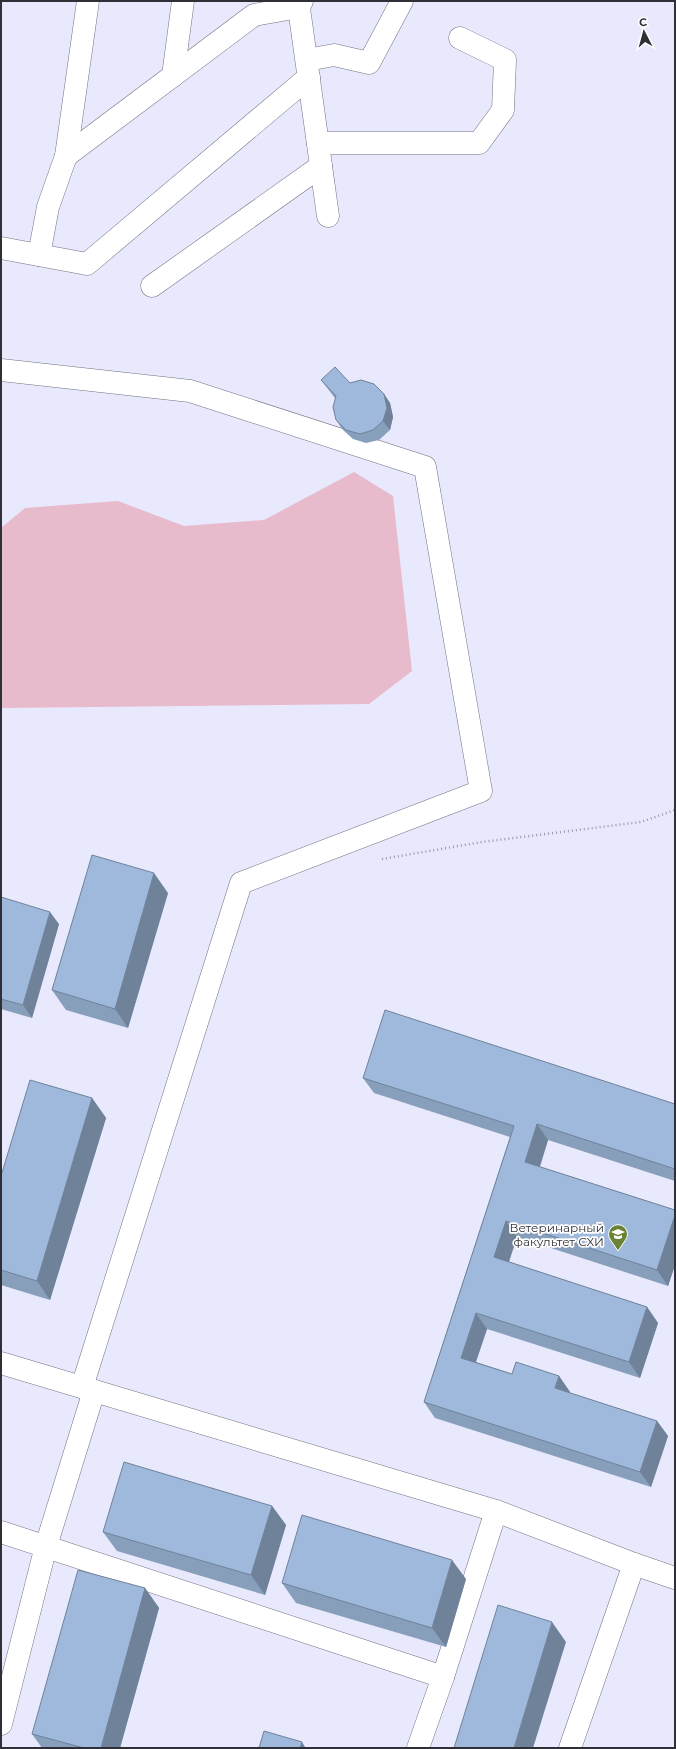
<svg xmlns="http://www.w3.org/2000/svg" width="676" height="1749" viewBox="0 0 676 1749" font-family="Montserrat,sans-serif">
<rect width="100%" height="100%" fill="#e9e9fd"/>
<polygon fill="#e7bacc" points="354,472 393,496 412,671 369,704 1,708 1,528 25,508 118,501 184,526 264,520"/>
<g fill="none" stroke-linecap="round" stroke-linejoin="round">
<g stroke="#727183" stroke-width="23">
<g id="minor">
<polyline points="298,1 328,216"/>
<polyline points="307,60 334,55 369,63 402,1"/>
<polyline points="173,76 183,1"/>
<polyline points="318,143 479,143 503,110 505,60 460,38"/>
<polyline points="66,156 254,15 299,7 302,1"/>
<polyline points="1,248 87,264 309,77"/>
<polyline points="39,255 48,207 66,156 88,1"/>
<polyline points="152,286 321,166"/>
<polyline points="1,370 190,391 425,467 481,791 241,883 82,1387"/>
<polyline points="1,1363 496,1511 634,1564 675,1578"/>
<polyline points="1,1532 443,1677"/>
<polyline points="1,1724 46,1546 94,1391"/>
<polyline points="418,1748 443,1677 496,1511"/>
<polyline points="570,1748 634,1564"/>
</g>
</g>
<polyline stroke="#9999a8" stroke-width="2.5" stroke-dasharray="1 3" stroke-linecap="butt" points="382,859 482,842 641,822 675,810"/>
<use href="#minor" stroke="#fff" stroke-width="22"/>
</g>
<g fill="#889fbc">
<polygon points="321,380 350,383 384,394 390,403 393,417 390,430 379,440 366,443 353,439 343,430 336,420 335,398"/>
<polygon points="168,893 128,1028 66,1010 52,990"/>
<polygon points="1,897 59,924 32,1018 1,1009"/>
<polygon points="363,1078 675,1104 675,1181 548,1140 540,1167 675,1210 675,1265 668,1286 517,1237 509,1262 647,1307 658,1323 640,1378 487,1329 476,1362 512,1374 559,1376 570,1392 570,1393 657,1421 668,1436 651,1487 435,1418 424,1402 510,1137 374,1093"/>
<polygon points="92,1098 106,1118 50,1300 1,1285 1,1176"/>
<polygon points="272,1506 286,1525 265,1595 117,1551 103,1532"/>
<polygon points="466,1579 446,1647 296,1603 282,1583"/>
<polygon points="145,1588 159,1608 120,1748 42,1748 32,1734"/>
</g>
<g fill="#6f8299">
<polygon points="384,394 390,403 393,417 390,430 383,421"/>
<polygon points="154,873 168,893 128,1028 115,1009"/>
<polygon points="50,912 59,924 32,1018 23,1005"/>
<polygon points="92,1098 106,1118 50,1300 37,1281"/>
<polygon points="537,1124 548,1140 536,1178 525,1162"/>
<polygon points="675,1215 675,1265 668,1286 657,1270"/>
<polygon points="506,1221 517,1237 505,1273 494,1257"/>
<polygon points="647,1307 658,1323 640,1378 629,1362"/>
<polygon points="476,1313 487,1329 472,1373 461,1358"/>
<polygon points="559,1376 570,1392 566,1404 555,1388"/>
<polygon points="657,1421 668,1436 651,1487 640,1472"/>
<polygon points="272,1506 286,1525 265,1595 251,1575"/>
<polygon points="452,1560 466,1579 446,1647 432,1628"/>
<polygon points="145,1588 159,1608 120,1748 101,1748"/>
<polygon points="552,1622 566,1642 533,1748 514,1748"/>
<polygon points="302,1742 305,1747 305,1748 300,1748"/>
</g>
<g fill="#9eb9db" stroke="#6f8299">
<polygon points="335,367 350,383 361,380 374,384 384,394 387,408 383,421 373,430 360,434 346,430 336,420 333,407 336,396 321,380"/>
<polygon points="92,855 154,873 115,1009 52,990"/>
<polygon points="1,897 50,912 23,1005 1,999"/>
<polygon points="385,1010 675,1104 675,1169 537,1124 525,1162 675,1210 675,1215 657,1270 506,1221 494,1257 647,1307 629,1362 476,1313 461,1358 512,1374 516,1362 559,1376 555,1388 657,1421 640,1472 424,1402 514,1126 363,1078"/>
<polygon points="30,1080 92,1098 37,1281 1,1270 1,1176"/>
<polygon points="124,1462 272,1506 251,1575 103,1532"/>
<polygon points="302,1515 452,1560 432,1628 282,1583"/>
<polygon points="78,1570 145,1588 101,1748 84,1748 32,1734"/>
<polygon points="498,1605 552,1622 514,1748 454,1748"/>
<polygon points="264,1731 302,1742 300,1748 259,1748"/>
</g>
<defs>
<g id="university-pin" transform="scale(1)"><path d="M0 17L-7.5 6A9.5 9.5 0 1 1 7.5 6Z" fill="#6c8234" stroke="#fff"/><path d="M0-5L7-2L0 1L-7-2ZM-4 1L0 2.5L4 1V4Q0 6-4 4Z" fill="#fff"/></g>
</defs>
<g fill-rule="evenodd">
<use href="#university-pin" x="618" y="1234"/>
</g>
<g text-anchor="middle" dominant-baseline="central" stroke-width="3.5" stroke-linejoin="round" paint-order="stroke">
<g font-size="12" fill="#2f2f37" stroke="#fff" text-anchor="end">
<text x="604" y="1227">Ветеринарный<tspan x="604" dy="14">факультет СХИ</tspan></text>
</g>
</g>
<rect width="676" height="1749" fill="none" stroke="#2f2f37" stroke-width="4"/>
<g transform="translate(644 32) rotate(354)" stroke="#ffffff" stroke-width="3" paint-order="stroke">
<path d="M0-3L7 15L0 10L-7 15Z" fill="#2f2f37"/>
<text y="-6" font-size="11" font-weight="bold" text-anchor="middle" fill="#2f2f37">С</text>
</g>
</svg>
